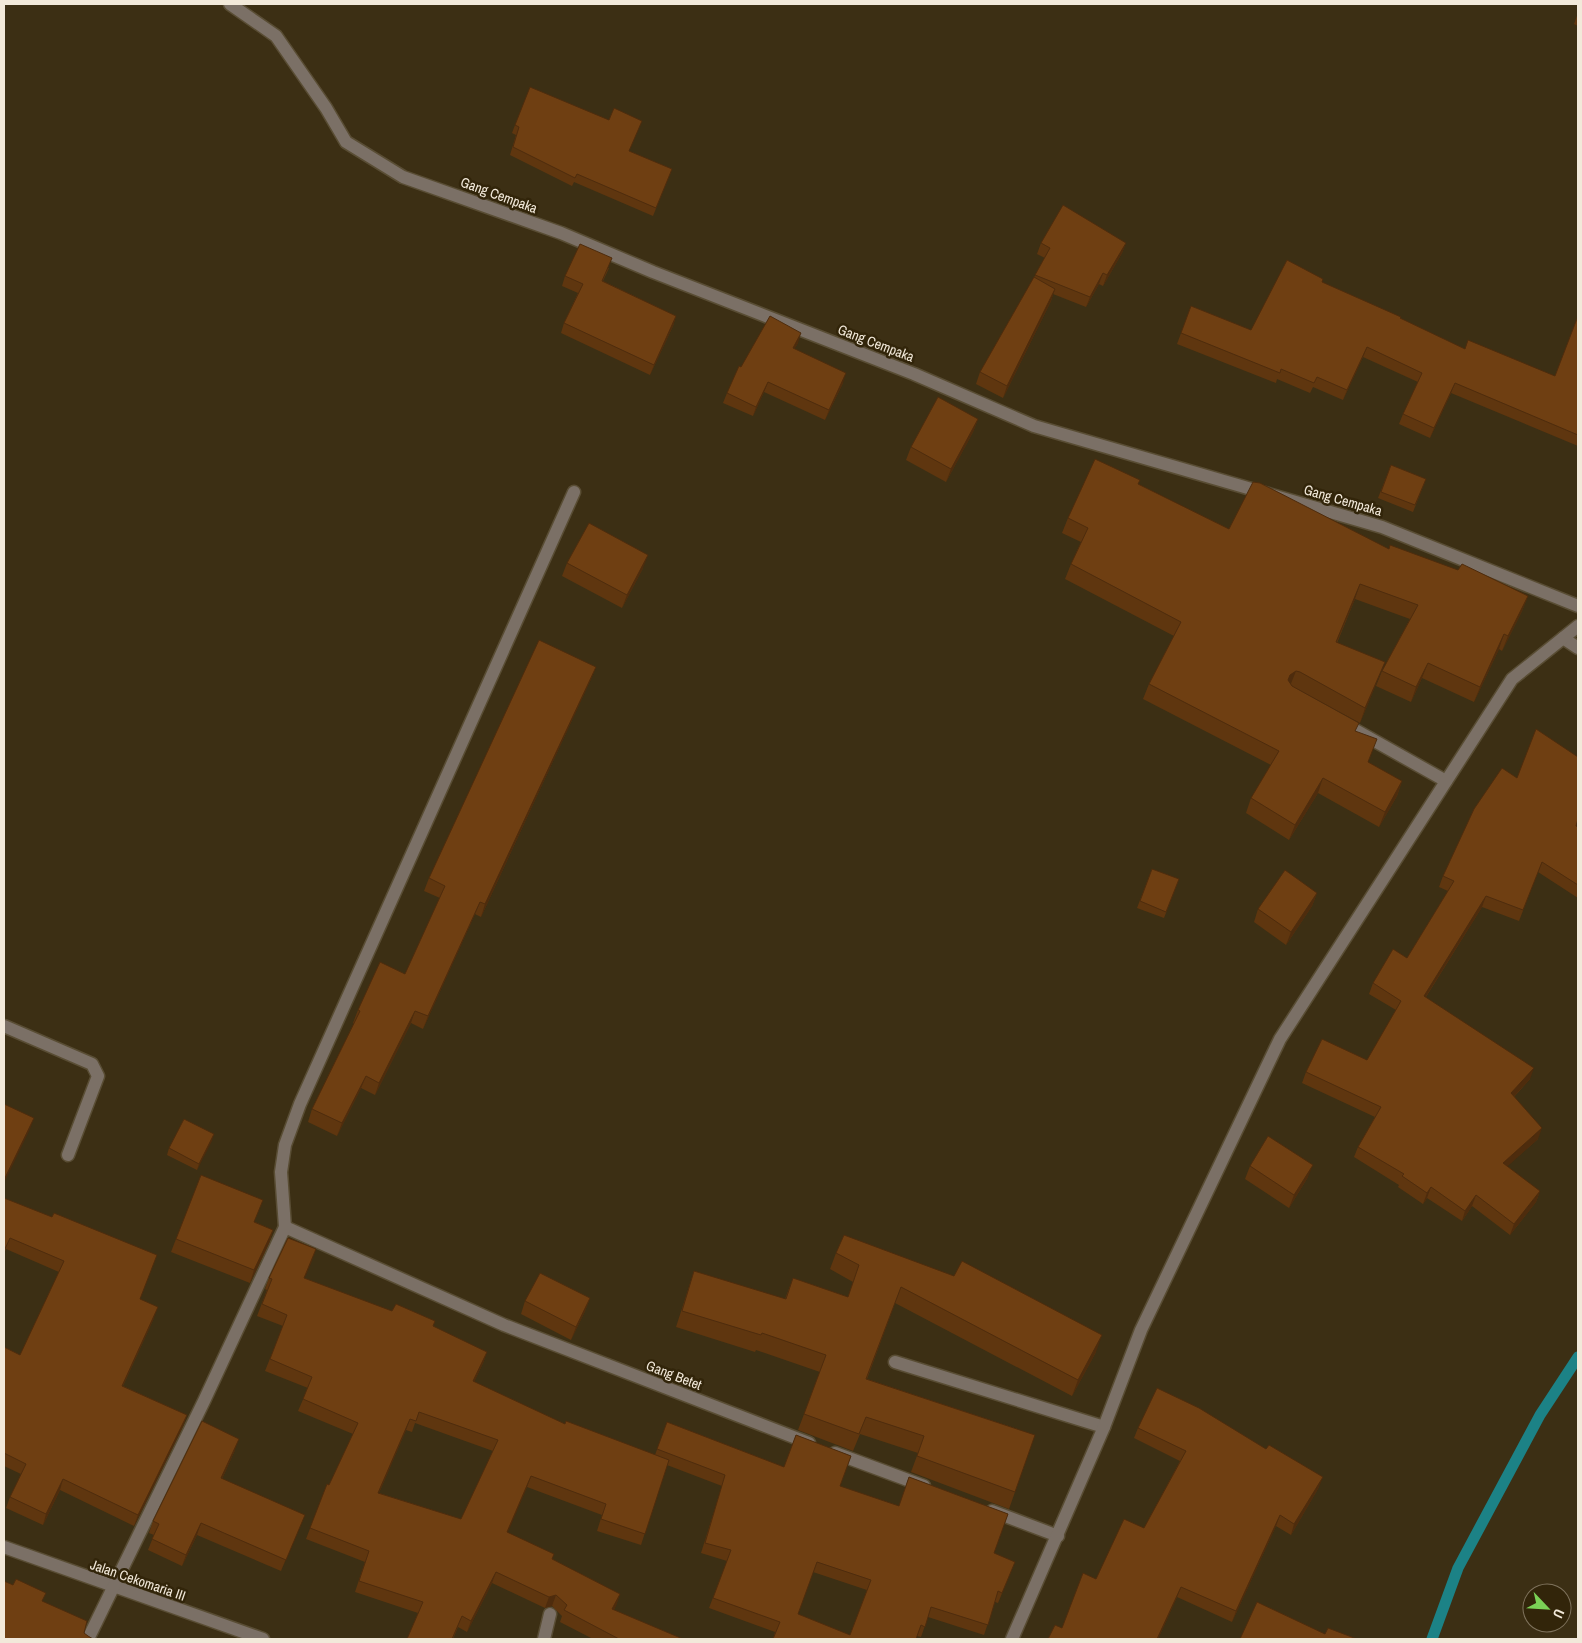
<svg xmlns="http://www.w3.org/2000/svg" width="1582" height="1643" viewBox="0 0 1582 1643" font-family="'Archivo Narrow',sans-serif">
<rect width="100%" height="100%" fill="#3c2f14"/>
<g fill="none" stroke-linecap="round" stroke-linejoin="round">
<polyline stroke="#1c8286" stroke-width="11" points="1432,1639 1458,1568 1540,1415 1578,1357"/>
<g stroke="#594d34" stroke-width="15">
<g id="minor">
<polyline points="230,4 276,36 326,108 346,142 403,177 561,233 653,272 914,374 1034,426 1382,527 1578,606"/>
<polyline points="1563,638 1578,648"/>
<polyline points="1341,722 1446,781"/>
<polyline points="4,1026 92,1064 98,1076 68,1155"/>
<polyline points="285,1227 504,1325 809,1443"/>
<polyline points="895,1362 1104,1427"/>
<polyline points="835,1453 924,1486"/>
<polyline points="992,1511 1058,1536"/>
<polyline points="4,1547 263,1639"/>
<polyline points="88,1639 204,1401 285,1227 281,1172 285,1145 300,1104 574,492"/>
<polyline points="544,1639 550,1614"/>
<polyline points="1012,1639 1104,1427 1141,1330 1280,1039 1512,679 1578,626"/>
</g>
</g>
<use href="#minor" stroke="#7b7066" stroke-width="12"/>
</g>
<g fill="#5f360f" fill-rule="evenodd">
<polygon points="1578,13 1578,26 1574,24"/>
<polygon points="515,125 629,151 672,169 653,216 574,182 572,186 510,155 516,135 512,133"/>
<polygon points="1041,243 1126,243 1122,253 1103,286 1099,284 1086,307 1053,294 1051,301 1003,398 976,384 980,372 1045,258 1037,254"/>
<polygon points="609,268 603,281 676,316 673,326 650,375 561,333 564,323 578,293 562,286 565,276"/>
<polygon points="1322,282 1465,349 1555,376 1578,316 1578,446 1451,393 1430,438 1399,424 1403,414 1418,382 1363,357 1343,400 1313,387 1310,393 1277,379 1276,383 1177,344 1191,306 1251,330"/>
<polygon points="798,343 794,349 843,383 825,420 764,392 753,416 723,403 727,393 741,367"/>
<polygon points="978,419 973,432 946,482 906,460 911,447"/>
<polygon points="1391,465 1426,479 1413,512 1378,498"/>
<polygon points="1138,484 1229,529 1389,549 1528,596 1522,611 1502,651 1499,649 1474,702 1422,678 1411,702 1376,686 1382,671 1410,619 1355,599 1337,643 1385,662 1360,723 1293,687 1356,732 1368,762 1402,781 1397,796 1379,827 1318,793 1289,840 1246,813 1251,798 1271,765 1143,699 1149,684 1174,636 1065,579 1071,564 1081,542 1062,533 1068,518"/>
<polygon points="567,563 643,568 622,608 562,576"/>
<polygon points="596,667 591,679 481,917 475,914 423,1029 411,1023 375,1095 361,1088 337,1136 308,1122 312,1109 354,1023 353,1023 358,1010 405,974 440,898 424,891 429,878"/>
<polygon points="1576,826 1578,827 1578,898 1538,872 1519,921 1482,907 1426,997 1530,1079 1514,1097 1538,1139 1507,1166 1540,1191 1536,1202 1510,1235 1472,1206 1462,1221 1427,1198 1423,1204 1398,1187 1399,1185 1354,1157 1358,1147 1375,1117 1302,1083 1306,1072 1367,1060 1396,1010 1369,994 1373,983 1407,958 1448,891 1439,887 1443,876"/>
<polygon points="1152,869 1179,879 1164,918 1137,908"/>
<polygon points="1317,893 1312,906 1286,945 1254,922 1258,909"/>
<polygon points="214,1134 197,1170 167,1155 169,1148"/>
<polygon points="1250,1166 1308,1177 1289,1208 1245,1179"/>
<polygon points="4,1198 140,1299 154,1318 123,1386 187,1415 183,1426 134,1526 60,1490 43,1525 6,1508 10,1497 21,1474 4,1466 4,1347 20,1355 59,1272 6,1249 4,1254"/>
<polygon points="255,1222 273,1230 269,1243 250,1283 171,1252 176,1239"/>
<path d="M 288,1238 L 316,1249 L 304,1278 L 392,1311 L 396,1304 L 435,1321 L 433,1327 L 487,1352 L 483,1363 L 474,1382 L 565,1424 L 566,1421 L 655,1455 L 667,1422 L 784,1467 L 796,1435 L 851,1456 L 840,1486 L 899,1506 L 909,1477 L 1008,1514 L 994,1553 L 1015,1562 L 998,1603 L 995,1602 L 984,1635 L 928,1617 L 921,1637 L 917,1636 L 916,1639 L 773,1639 L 775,1632 L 709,1608 L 727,1561 L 701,1553 L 722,1486 L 667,1465 L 641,1545 L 597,1531 L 602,1515 L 527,1487 L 507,1533 L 554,1554 L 552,1559 L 620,1594 L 614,1610 L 683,1639 L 593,1639 L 560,1622 L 562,1616 L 552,1606 L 545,1608 L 492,1583 L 467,1632 L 458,1627 L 453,1639 L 407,1639 L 418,1613 L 355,1592 L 365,1562 L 306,1539 L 327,1484 L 329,1485 L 353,1434 L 298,1411 L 308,1388 L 265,1371 L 283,1326 L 257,1316 L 267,1290 L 265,1289 L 269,1278 ZM 415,1423 L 493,1451 L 461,1519 L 379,1493 L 406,1430 L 412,1432 ZM 813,1572 L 867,1590 L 850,1635 L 798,1614 Z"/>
<polygon points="836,1253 1096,1352 1072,1396 895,1303 867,1379 1035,1435 1009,1509 911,1472 918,1453 860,1434 853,1451 798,1430 820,1372 756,1350 755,1352 676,1327 694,1271 785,1299 793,1278 848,1297 853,1282 830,1269"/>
<polygon points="590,1298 585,1311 571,1340 521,1314 525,1301"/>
<polygon points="1138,1428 1319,1487 1291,1535 1276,1526 1232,1622 1177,1597 1158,1639 1048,1639 1062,1628 1096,1579 1144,1528 1180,1461 1134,1438"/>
<polygon points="235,1450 222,1479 300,1526 281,1571 197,1535 182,1566 148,1550 154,1535 149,1533 153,1521"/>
</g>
<g fill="#4e2c0d">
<polygon points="1126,243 1122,253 1103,286 1107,275"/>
<polygon points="1103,273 1099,284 1086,307 1090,297"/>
<polygon points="1055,289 1051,301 1003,398 1007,386"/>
<polygon points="676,316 673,326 650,375 654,365"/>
<polygon points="801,333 798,343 789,358 793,348"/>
<polygon points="1367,347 1363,357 1343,400 1347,390"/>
<polygon points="846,373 843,383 825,420 829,410"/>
<polygon points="768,382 764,392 753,416 756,407"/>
<polygon points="1455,383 1451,393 1430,438 1434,428"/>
<polygon points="978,419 973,432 946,482 951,469"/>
<polygon points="648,555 643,568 622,608 627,595"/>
<polygon points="1360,584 1355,599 1330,657 1336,642"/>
<polygon points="1528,596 1522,611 1502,651 1508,636"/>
<polygon points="1504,634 1499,649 1474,702 1480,687"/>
<polygon points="1385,662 1379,677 1360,723 1365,708"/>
<polygon points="1428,663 1422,678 1411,702 1416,687"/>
<polygon points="596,667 591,679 481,917 485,904"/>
<polygon points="1296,671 1290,686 1284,690 1290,675"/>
<polygon points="1323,778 1318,793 1289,840 1295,825"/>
<polygon points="1402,781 1397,796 1379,827 1385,812"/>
<polygon points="1317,893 1312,906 1286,945 1291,932"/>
<polygon points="1486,896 1482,907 1420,1006 1424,996"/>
<polygon points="480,902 475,914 423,1029 428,1016"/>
<polygon points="415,1011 411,1023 375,1095 379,1083"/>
<polygon points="1534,1068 1530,1079 1507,1104 1511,1093"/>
<polygon points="366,1076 361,1088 337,1136 342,1123"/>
<polygon points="34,1118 30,1129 4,1183 4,1180"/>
<polygon points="1542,1128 1538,1139 1499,1174 1503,1163"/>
<polygon points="214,1134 212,1141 197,1170 199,1164"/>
<polygon points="1313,1165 1308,1177 1289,1208 1294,1195"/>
<polygon points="1431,1187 1427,1198 1423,1204 1427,1193"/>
<polygon points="1540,1191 1536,1202 1510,1235 1514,1224"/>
<polygon points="1476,1195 1472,1206 1462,1221 1465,1211"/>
<polygon points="273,1230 269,1243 250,1283 254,1270"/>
<polygon points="316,1249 312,1261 300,1289 304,1278"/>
<polygon points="590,1298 585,1311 571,1340 576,1327"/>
<polygon points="158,1307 154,1318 118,1396 122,1386"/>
<polygon points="1102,1335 1096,1352 1072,1396 1078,1380"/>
<polygon points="487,1352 483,1363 469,1393 473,1381"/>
<polygon points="187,1415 183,1426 134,1526 138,1515"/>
<polygon points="410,1419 406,1430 374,1504 378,1493"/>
<polygon points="239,1439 235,1450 217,1490 221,1478"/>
<polygon points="531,1476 527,1487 503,1544 507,1532"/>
<polygon points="1323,1477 1319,1487 1291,1535 1294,1524"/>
<polygon points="63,1479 60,1490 43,1525 46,1514"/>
<polygon points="305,1515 300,1526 281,1571 286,1560"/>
<polygon points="1280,1515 1276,1526 1232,1622 1236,1611"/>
<polygon points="201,1523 197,1535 182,1566 186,1555"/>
<polygon points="496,1572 492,1583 467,1632 471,1621"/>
<polygon points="1181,1587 1177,1597 1158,1639 1157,1639"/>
<polygon points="620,1594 616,1606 608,1620 612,1609"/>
<polygon points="556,1595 552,1606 545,1608 549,1597"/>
</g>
<g fill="#6f3f12" stroke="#4e2c0d" fill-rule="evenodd">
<polygon points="530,87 609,120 614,108 642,121 629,151 672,169 656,208 577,174 575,178 513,147 519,127 515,125"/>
<polygon points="1063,205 1126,243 1107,275 1103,273 1090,297 1035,275 1050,248 1041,243"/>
<polygon points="580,244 612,258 602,281 676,316 654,365 564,323 583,284 565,276"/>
<polygon points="1287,260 1323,279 1322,282 1401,317 1400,318 1465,349 1468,340 1555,376 1578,316 1578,435 1455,383 1434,428 1403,414 1422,373 1367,347 1347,390 1317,377 1314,383 1281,369 1280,373 1181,333 1191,306 1251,330"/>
<polygon points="1034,277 1055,289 1007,386 980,372"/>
<polygon points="770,316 801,333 793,348 846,373 829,410 768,382 756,407 727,393 739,366 741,367"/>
<polygon points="938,397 978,419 951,469 911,447"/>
<polygon points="1095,459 1140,480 1138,484 1229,529 1253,482 1260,483 1389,549 1390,545 1458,570 1462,564 1528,596 1508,636 1504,634 1480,687 1428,663 1416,687 1382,671 1418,605 1360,584 1336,642 1385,662 1365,708 1300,672 1296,671 1290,675 1288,680 1292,686 1359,723 1355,731 1377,739 1368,762 1402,781 1385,812 1323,778 1295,825 1251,798 1279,751 1149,684 1181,622 1071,564 1088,528 1068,518"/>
<polygon points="1391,465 1426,479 1415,505 1381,492"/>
<polygon points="589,523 648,555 627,595 567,563"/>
<polygon points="539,640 596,667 485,904 480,902 428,1016 415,1011 379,1083 366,1076 342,1123 312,1109 360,1011 358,1010 380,962 405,974 445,886 429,878"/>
<polygon points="1536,729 1578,757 1578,819 1576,826 1578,827 1578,885 1542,862 1523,910 1486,896 1424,996 1534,1068 1511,1093 1542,1128 1503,1163 1540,1191 1514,1224 1476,1195 1465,1211 1431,1187 1427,1193 1402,1176 1404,1174 1358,1147 1381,1107 1306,1072 1322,1039 1367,1060 1401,1001 1373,983 1393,949 1407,958 1454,881 1443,876 1474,809 1502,768 1517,778"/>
<polygon points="1152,869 1179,879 1166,912 1140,901"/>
<polygon points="1285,870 1317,893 1291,932 1258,909"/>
<polygon points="4,1104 34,1118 4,1180"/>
<polygon points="184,1119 214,1134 199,1164 169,1148"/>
<polygon points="1268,1136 1313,1165 1294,1195 1250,1166"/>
<polygon points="201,1175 263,1200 254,1222 273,1230 254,1270 176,1239"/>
<polygon points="4,1198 52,1217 54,1213 157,1255 140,1299 158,1307 122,1386 187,1415 138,1515 63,1479 46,1514 10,1497 26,1464 4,1453 4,1347 20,1355 64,1261 10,1238 4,1251"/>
<polygon points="844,1235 954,1276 962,1261 1102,1335 1078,1380 901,1287 866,1379 1035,1435 1015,1492 917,1456 924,1436 866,1417 859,1434 804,1414 826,1355 762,1333 761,1335 682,1311 694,1271 786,1299 793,1278 848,1297 859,1265 836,1253"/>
<path d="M 288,1238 L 316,1249 L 304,1278 L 392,1311 L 396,1304 L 435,1321 L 433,1326 L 487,1352 L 473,1381 L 565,1424 L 566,1421 L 669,1460 L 645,1534 L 601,1519 L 606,1504 L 531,1476 L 507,1532 L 554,1554 L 552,1559 L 620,1594 L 612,1609 L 683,1639 L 619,1639 L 564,1610 L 567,1605 L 556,1595 L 549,1597 L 496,1572 L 471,1621 L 462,1616 L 452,1639 L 407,1639 L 423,1602 L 359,1581 L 369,1551 L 310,1528 L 327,1484 L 329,1485 L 358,1423 L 303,1399 L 312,1377 L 270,1359 L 287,1315 L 262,1304 L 272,1279 L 269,1278 ZM 419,1412 L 498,1440 L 461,1519 L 378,1493 L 410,1419 L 416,1421 Z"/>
<polygon points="540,1273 590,1298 576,1327 525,1301"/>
<polygon points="1157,1388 1199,1408 1266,1449 1269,1445 1323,1477 1294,1524 1280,1515 1236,1611 1181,1587 1157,1639 1048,1639 1055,1625 1062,1628 1083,1573 1096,1579 1124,1519 1144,1528 1186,1451 1138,1428"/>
<polygon points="202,1421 239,1439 221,1478 305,1515 286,1560 201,1523 186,1555 152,1539 159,1524 153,1521"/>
<path d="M 667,1422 L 784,1467 L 796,1435 L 851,1456 L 840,1486 L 899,1506 L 909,1477 L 1008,1514 L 994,1553 L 1015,1562 L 1002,1593 L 998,1591 L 988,1625 L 931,1607 L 925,1627 L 921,1625 L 916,1639 L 773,1639 L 780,1622 L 713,1598 L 731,1550 L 705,1543 L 725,1475 L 657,1449 ZM 817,1562 L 871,1580 L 850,1635 L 798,1614 Z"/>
<polygon points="16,1579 46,1593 42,1601 87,1621 84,1633 88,1636 93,1639 4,1639 4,1581 13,1585"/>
<polygon points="1257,1602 1325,1634 1328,1628 1357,1639 1240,1639"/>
</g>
<g text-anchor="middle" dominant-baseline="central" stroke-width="5" stroke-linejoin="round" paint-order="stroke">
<g font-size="14" fill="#f2e9da" stroke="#32250a">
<text transform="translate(499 195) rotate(20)">Gang Cempaka</text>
<text transform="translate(876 343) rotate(21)">Gang Cempaka</text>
<text transform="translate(1343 500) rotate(16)">Gang Cempaka</text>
<text transform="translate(674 1375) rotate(21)">Gang Betet</text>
<text transform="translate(138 1580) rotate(19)">Jalan Cekomaria III</text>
</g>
</g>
<rect width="1582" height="1643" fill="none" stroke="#f2e9da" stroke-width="10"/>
<g transform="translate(1547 1608) rotate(115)"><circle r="24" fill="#32250a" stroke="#7f735d"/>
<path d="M0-4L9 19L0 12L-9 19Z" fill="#7ad156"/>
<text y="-8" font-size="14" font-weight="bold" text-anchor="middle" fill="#f2e9da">U</text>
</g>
</svg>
